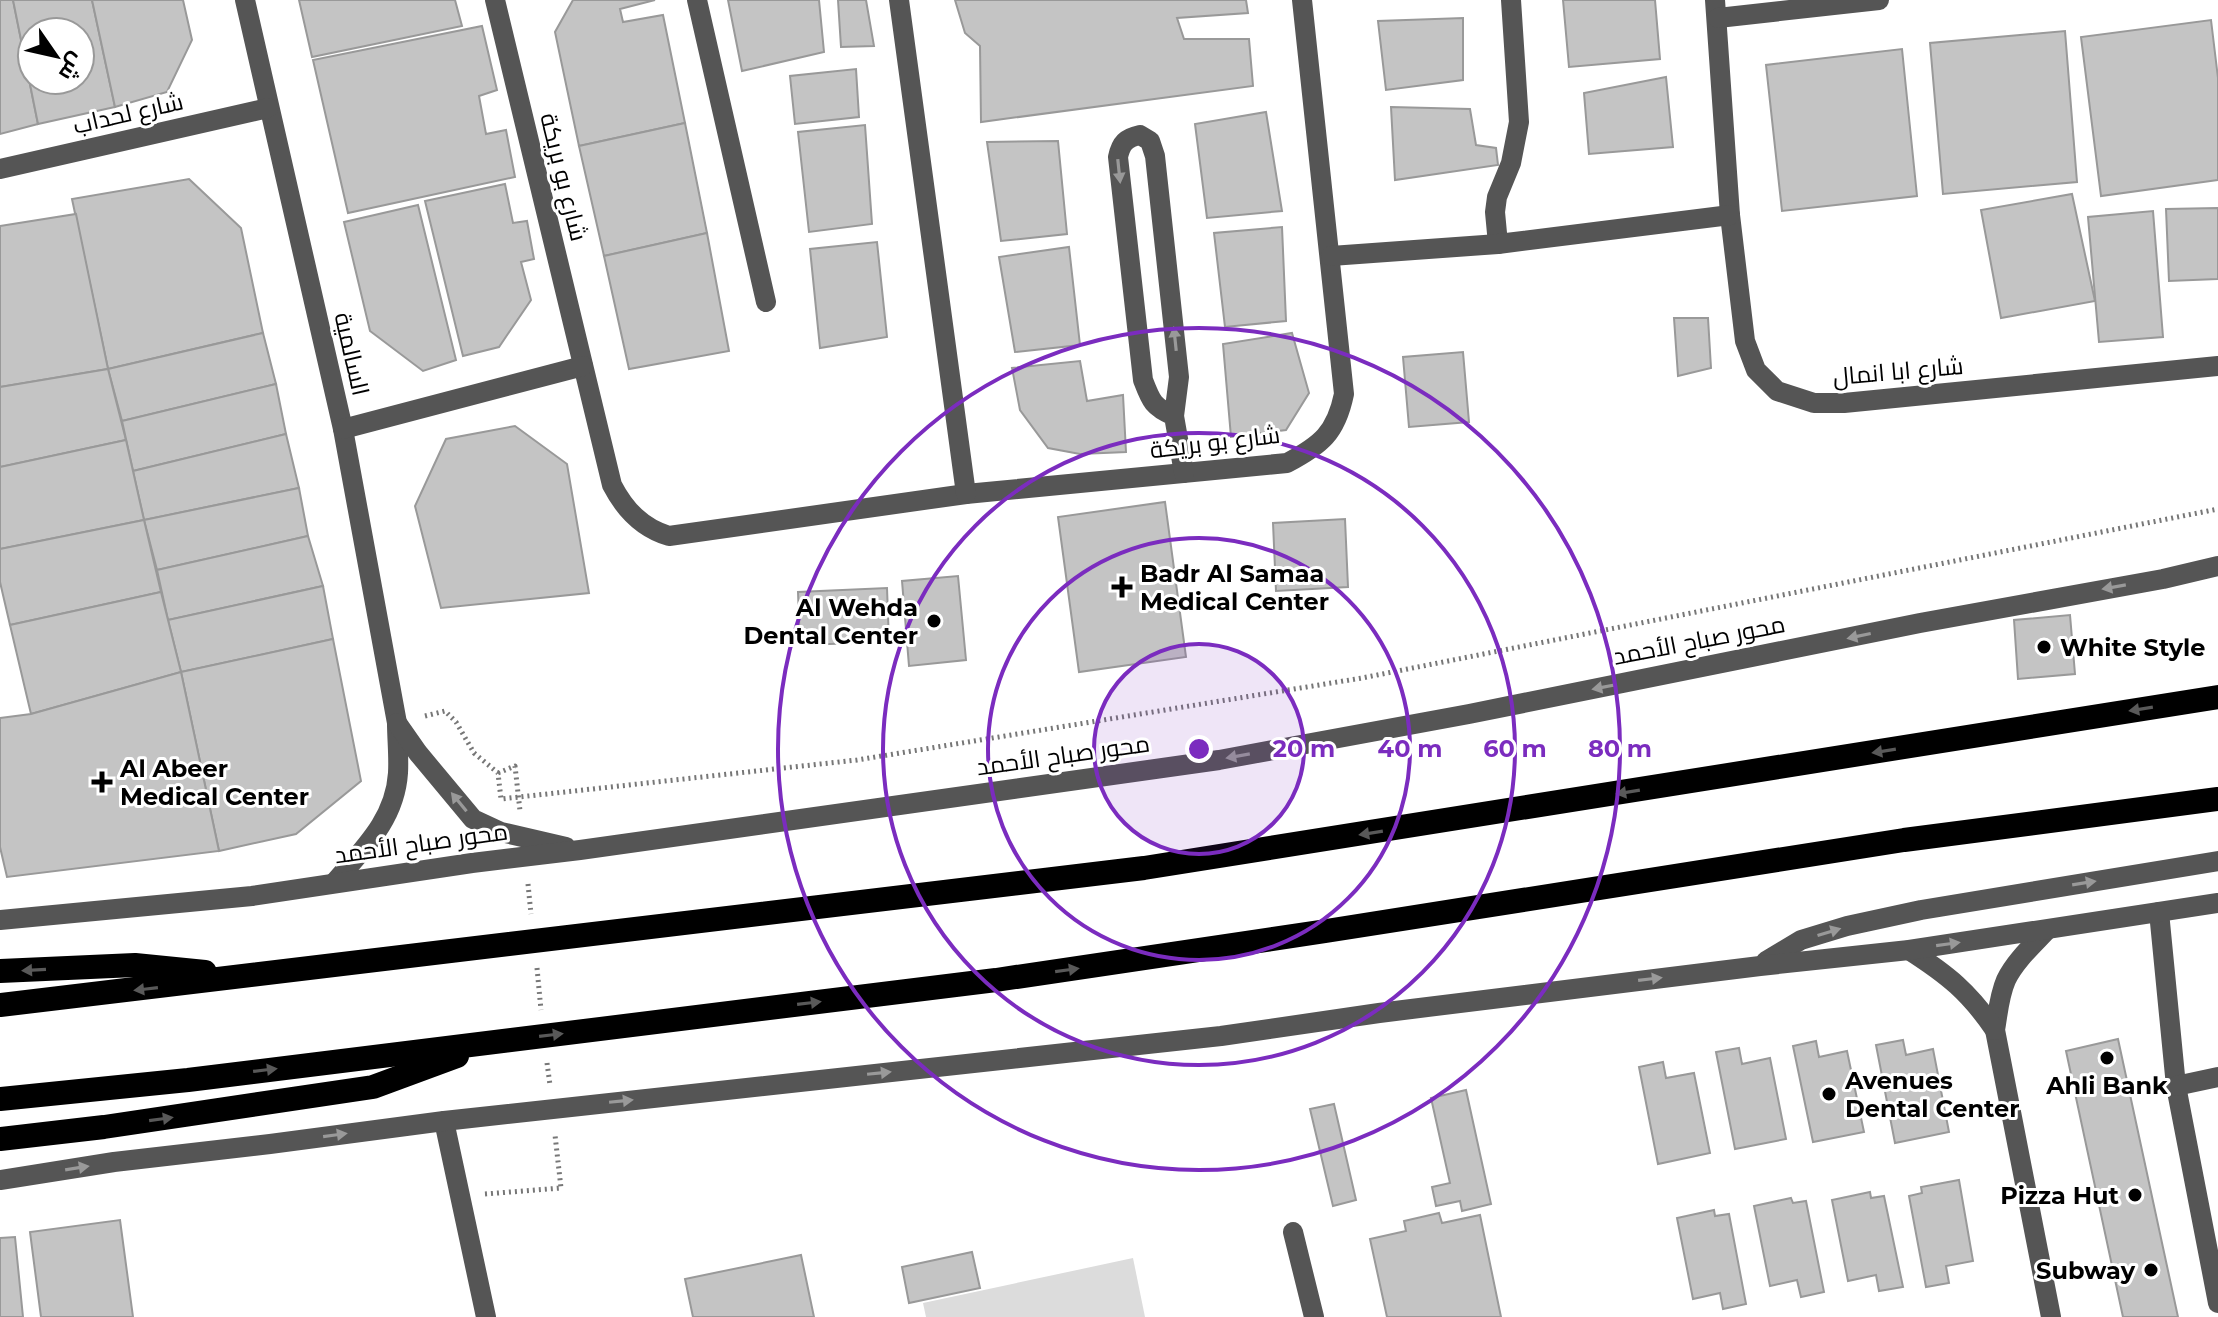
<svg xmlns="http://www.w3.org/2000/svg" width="2218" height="1317" viewBox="0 0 2218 1317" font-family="Montserrat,Cairo,sans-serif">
<rect width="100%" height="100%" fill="#fff"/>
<polygon fill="#dcdcdc" points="1133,1258 1145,1317 926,1317 923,1303"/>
<g fill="#c4c4c4" stroke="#999" stroke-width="2" fill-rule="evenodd">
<polygon points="0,0 13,0 38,124 0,134"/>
<path d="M 13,0 L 92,0 L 115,107 L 38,124 ZM 32,32 L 80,32 L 80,80 L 32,80 Z"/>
<polygon points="92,0 183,0 192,40 167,92 115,107"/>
<polygon points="299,0 455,0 462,26 312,57"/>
<polygon points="573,0 655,0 620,9 623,22 663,15 685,123 579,146 555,32"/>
<polygon points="728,0 819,0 824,52 742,71"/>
<polygon points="838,0 866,0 874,46 841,47"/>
<polygon points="955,0 1246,0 1248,13 1177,18 1184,39 1249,39 1253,86 981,122 980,46 965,33"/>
<polygon points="1563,0 1655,0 1660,59 1569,67"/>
<polygon points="1463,18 1463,80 1386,90 1378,21"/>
<polygon points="2211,20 2218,78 2218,180 2101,196 2081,37"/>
<polygon points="482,26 497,90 479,96 486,134 506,130 515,177 348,213 313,60"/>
<polygon points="2065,31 2077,182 1943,194 1930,43"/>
<polygon points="1902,49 1917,196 1782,211 1766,65"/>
<polygon points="856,69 859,117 795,124 790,76"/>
<polygon points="1666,77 1673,147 1589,154 1584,93"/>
<polygon points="1391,107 1470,109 1476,145 1496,148 1498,165 1395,180"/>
<polygon points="1266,112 1282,211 1207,218 1195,124"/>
<polygon points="685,123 707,233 604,256 579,146"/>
<polygon points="865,125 872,224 809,232 798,132"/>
<polygon points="1058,141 1067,234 1001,241 987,142"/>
<polygon points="189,179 241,228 263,333 108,369 72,199"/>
<polygon points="505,184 513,223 527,221 534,259 521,262 531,300 499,347 463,356 425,201"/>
<polygon points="2072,194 2095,301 2001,318 1981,210"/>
<polygon points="418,205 456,360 423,371 370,331 344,222"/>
<polygon points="2218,208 2218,279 2169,281 2166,209"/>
<polygon points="2153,211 2163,337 2099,342 2088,217"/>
<polygon points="76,214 108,369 0,387 0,226"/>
<polygon points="1282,227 1286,321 1225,327 1214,233"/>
<polygon points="707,233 729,351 629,369 604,256"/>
<polygon points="877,242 887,337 820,348 810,249"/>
<polygon points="1069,247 1080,345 1015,352 999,257"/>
<polygon points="1674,318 1708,318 1711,368 1678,376"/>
<polygon points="263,333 276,384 122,421 108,369"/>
<polygon points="1292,333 1309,393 1286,430 1231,437 1223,344"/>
<polygon points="1463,352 1469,422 1409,427 1403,357"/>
<polygon points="1080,361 1087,401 1123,395 1126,452 1080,454 1048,448 1020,410 1012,368"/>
<polygon points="108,369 126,440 0,467 0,387"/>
<polygon points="276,384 286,434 133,471 122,421"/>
<polygon points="515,426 567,464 589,593 441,608 415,506 446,439"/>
<polygon points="286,434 299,488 144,520 133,471"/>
<polygon points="126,440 144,520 0,549 0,467"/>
<polygon points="299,488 308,536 157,570 144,520"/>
<polygon points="1165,502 1186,657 1079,672 1058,517"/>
<polygon points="1345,519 1348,587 1276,591 1273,523"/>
<polygon points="144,520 161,592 10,625 0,582 0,549"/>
<polygon points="308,536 323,586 168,620 157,570"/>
<polygon points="958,576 966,660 909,666 902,581"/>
<polygon points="323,586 333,639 181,672 168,620"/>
<polygon points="887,588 889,642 800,645 798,592"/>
<polygon points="161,592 181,672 31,714 10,625"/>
<polygon points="2070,615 2075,674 2018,679 2014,620"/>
<polygon points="333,639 361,781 296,834 219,851 181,672"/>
<polygon points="181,672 219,851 7,877 0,847 0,718 31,714"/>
<polygon points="2118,1039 2178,1317 2123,1317 2066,1051"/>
<polygon points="1903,1040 1906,1055 1933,1049 1949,1132 1895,1143 1876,1045"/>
<polygon points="1816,1041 1819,1057 1847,1051 1864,1132 1813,1142 1793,1046"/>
<polygon points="1739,1048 1742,1064 1770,1058 1786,1139 1735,1149 1716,1052"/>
<polygon points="1663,1062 1666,1078 1694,1073 1710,1153 1658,1164 1639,1067"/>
<polygon points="1466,1090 1491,1204 1462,1211 1460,1201 1436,1206 1432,1187 1450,1183 1431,1098"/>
<polygon points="1334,1104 1356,1200 1333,1206 1310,1109"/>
<polygon points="1959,1180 1973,1261 1946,1266 1949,1283 1926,1287 1909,1196 1922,1193 1921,1187"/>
<polygon points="1870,1192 1871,1198 1884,1196 1903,1287 1879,1291 1876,1275 1848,1281 1832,1200"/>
<polygon points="1791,1198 1793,1203 1806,1201 1824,1292 1801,1297 1797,1280 1770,1286 1754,1206"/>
<polygon points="1714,1210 1715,1216 1729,1214 1746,1304 1723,1309 1720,1293 1693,1299 1677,1218"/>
<polygon points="1439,1213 1442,1223 1480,1215 1501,1317 1387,1317 1370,1239 1406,1231 1404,1221"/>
<polygon points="120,1220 133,1317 41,1317 30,1232"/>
<polygon points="15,1237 23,1317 0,1317 0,1238"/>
<polygon points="972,1252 980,1288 909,1303 902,1267"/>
<polygon points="801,1255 814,1317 693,1317 685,1279"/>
</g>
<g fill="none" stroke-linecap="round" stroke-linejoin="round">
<g stroke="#777" stroke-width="5" stroke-dasharray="2 4" stroke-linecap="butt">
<polyline points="425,716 445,711 456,722 474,753 498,773 501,799 857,760 1362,678 2218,509"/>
<polyline points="498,773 515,766 520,811"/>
<polyline points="528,884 531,914"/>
<polyline points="537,968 541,1010"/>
<polyline points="547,1063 550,1085"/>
<polyline points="485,1194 561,1188 555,1135"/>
</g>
<g stroke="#555" stroke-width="20">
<path d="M 245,0 L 343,429 L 397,723 C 397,739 399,756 398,773 C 395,820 363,849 334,883"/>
<path d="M 495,0 L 612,485 C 625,510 642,528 669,536 L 966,494 L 1287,463 C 1321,445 1336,433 1344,394 L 1302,0"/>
<polyline points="697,0 766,302"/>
<polyline points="899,0 966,494"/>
<polyline points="1715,0 1730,215 1745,341 1756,370 1777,391 1814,403 1844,403 2218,366"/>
<polyline points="1718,18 1879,0"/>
<polyline points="0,169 268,108"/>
<polyline points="1498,244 1495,212 1497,197 1511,163 1519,122 1511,0"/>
<polyline points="1331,256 1498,244 1730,215"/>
<path d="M 1174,416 C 1153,407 1151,401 1143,380 L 1118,157 C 1121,143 1126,138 1140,135 L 1150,141 L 1155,156 L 1179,377 L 1174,416 L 1184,473"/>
<polyline points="343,429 583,366"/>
<polyline points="397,723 418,753 473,819 501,832 566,847"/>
<polyline points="2159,912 2176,1086 2218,1303"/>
<polyline points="0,920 252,896 472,863 580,850 1219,760 1469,714 1920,623 2163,579 2218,566"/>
<path d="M 2047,930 C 2033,945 2015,961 2006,980 C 1999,996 1998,1013 1995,1030 L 2051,1317"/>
<path d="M 1909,950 C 1948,975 1969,992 1995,1030"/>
<polyline points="1766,961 1801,940 1847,926 1921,910 2218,861"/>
<polyline points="2176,1086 2218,1077"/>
<polyline points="444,1121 486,1317"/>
<polyline points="0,1180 114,1162 270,1144 444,1121 1221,1036 1379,1013 1760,966 1909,950 2218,903"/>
<polyline points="1293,1232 1314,1317"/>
</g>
<g stroke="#000" stroke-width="24">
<polyline points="0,971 135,965 205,972"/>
<polyline points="0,1005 1144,868 2218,697"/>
<polyline points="0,1099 188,1080 996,980 1326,931 1904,840 2218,799"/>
<polyline points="0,1139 104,1127 373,1087 457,1056"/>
</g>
</g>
<defs><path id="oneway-solid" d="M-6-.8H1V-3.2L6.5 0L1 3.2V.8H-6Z" transform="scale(2)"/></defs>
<g fill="#999">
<use href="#oneway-solid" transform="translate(1119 171) rotate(84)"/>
<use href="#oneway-solid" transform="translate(1175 339) rotate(-96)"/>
<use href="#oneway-solid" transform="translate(2114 587) rotate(170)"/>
<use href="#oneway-solid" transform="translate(1859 636) rotate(168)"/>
<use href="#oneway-solid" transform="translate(1604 687) rotate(169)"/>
<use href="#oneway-solid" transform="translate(1238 756) rotate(170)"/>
<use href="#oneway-solid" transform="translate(459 802) rotate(-129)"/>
<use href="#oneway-solid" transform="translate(2084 883) rotate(-9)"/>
<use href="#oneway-solid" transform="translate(1829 932) rotate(-17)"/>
<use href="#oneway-solid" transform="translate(1948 944) rotate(-8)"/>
<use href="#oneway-solid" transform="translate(1650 979) rotate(-7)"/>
<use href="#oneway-solid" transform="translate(879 1073) rotate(-6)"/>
<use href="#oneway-solid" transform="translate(621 1101) rotate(-6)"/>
<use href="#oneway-solid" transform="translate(335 1135) rotate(-8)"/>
<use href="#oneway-solid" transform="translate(77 1168) rotate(-9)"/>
</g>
<g fill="#595959">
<use href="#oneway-solid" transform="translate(2141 709) rotate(171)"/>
<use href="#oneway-solid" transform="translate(1884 751) rotate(171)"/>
<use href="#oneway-solid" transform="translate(1628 792) rotate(171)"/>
<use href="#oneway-solid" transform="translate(1371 833) rotate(171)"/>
<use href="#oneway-solid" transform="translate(34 970) rotate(177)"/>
<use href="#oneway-solid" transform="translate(1067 970) rotate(-8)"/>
<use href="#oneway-solid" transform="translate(146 989) rotate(173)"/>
<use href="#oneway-solid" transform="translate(809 1003) rotate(-7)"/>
<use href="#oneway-solid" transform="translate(551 1035) rotate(-7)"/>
<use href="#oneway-solid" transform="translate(265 1070) rotate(-7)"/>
<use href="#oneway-solid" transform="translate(161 1119) rotate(-8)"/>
</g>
<circle cx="1199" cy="749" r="105" fill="#7b2cbf" fill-opacity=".12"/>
<g fill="none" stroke="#7b2cbf" stroke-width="4">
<circle cx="1199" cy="749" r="105"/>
<circle cx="1199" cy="749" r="211"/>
<circle cx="1199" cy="749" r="316"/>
<circle cx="1199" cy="749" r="421"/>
</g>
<g fill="#000" stroke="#fff" stroke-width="3">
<path d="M1118 575h8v8h8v8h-8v8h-8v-8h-8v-8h8z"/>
<circle cx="934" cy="621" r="8"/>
<circle cx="2044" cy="647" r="8"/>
<path d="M98 770h8v8h8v8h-8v8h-8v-8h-8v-8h8z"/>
<circle cx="2107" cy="1058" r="8"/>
<circle cx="1829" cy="1094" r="8"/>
<circle cx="2135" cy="1195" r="8"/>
<circle cx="2151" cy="1270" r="8"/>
</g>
<g text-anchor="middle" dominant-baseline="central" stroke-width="6" stroke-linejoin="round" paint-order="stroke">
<g font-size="24" fill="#000" stroke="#fff">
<text transform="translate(128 113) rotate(-13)">شارع لحداب</text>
<text transform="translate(564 177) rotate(76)">شارع بو بريكة</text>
<text transform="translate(352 354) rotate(77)">السالمية</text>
<text transform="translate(1898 371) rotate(-5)">شارع ابا انمال</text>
<text transform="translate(1215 442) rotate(-7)">شارع بو بريكة</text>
<text transform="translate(1699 640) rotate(-11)">محور صباح الأحمد</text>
<text transform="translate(1063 755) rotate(-8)">محور صباح الأحمد</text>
<text transform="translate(421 843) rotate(-8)">محور صباح الأحمد</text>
</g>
<g font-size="24" font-weight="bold" fill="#000" stroke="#fff" text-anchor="start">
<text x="1140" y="573">Badr Al Samaa<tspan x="1140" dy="28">Medical Center</tspan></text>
<text x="918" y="607" text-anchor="end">Al Wehda<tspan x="918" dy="28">Dental Center</tspan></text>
<text x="2060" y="647">White Style</text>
<text x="120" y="768">Al Abeer<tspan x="120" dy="28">Medical Center</tspan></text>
<text x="1845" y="1080">Avenues<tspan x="1845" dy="28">Dental Center</tspan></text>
<text x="2107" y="1085" text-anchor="middle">Ahli Bank</text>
<text x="2119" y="1195" text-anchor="end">Pizza Hut</text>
<text x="2135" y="1270" text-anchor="end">Subway</text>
</g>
</g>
<circle cx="1199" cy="749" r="12" fill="#7b2cbf" stroke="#fff" stroke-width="4"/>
<g font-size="24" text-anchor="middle" font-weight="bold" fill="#7b2cbf" stroke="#fff" stroke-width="6" stroke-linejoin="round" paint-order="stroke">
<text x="1304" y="757">20 m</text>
<text x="1410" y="757">40 m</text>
<text x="1515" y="757">60 m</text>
<text x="1620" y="757">80 m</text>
</g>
<g transform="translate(56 56) rotate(124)"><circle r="38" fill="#ffffff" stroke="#999999" stroke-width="2"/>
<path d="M0-6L14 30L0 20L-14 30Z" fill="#000000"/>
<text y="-12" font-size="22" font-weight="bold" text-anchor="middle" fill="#000000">ش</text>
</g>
</svg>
